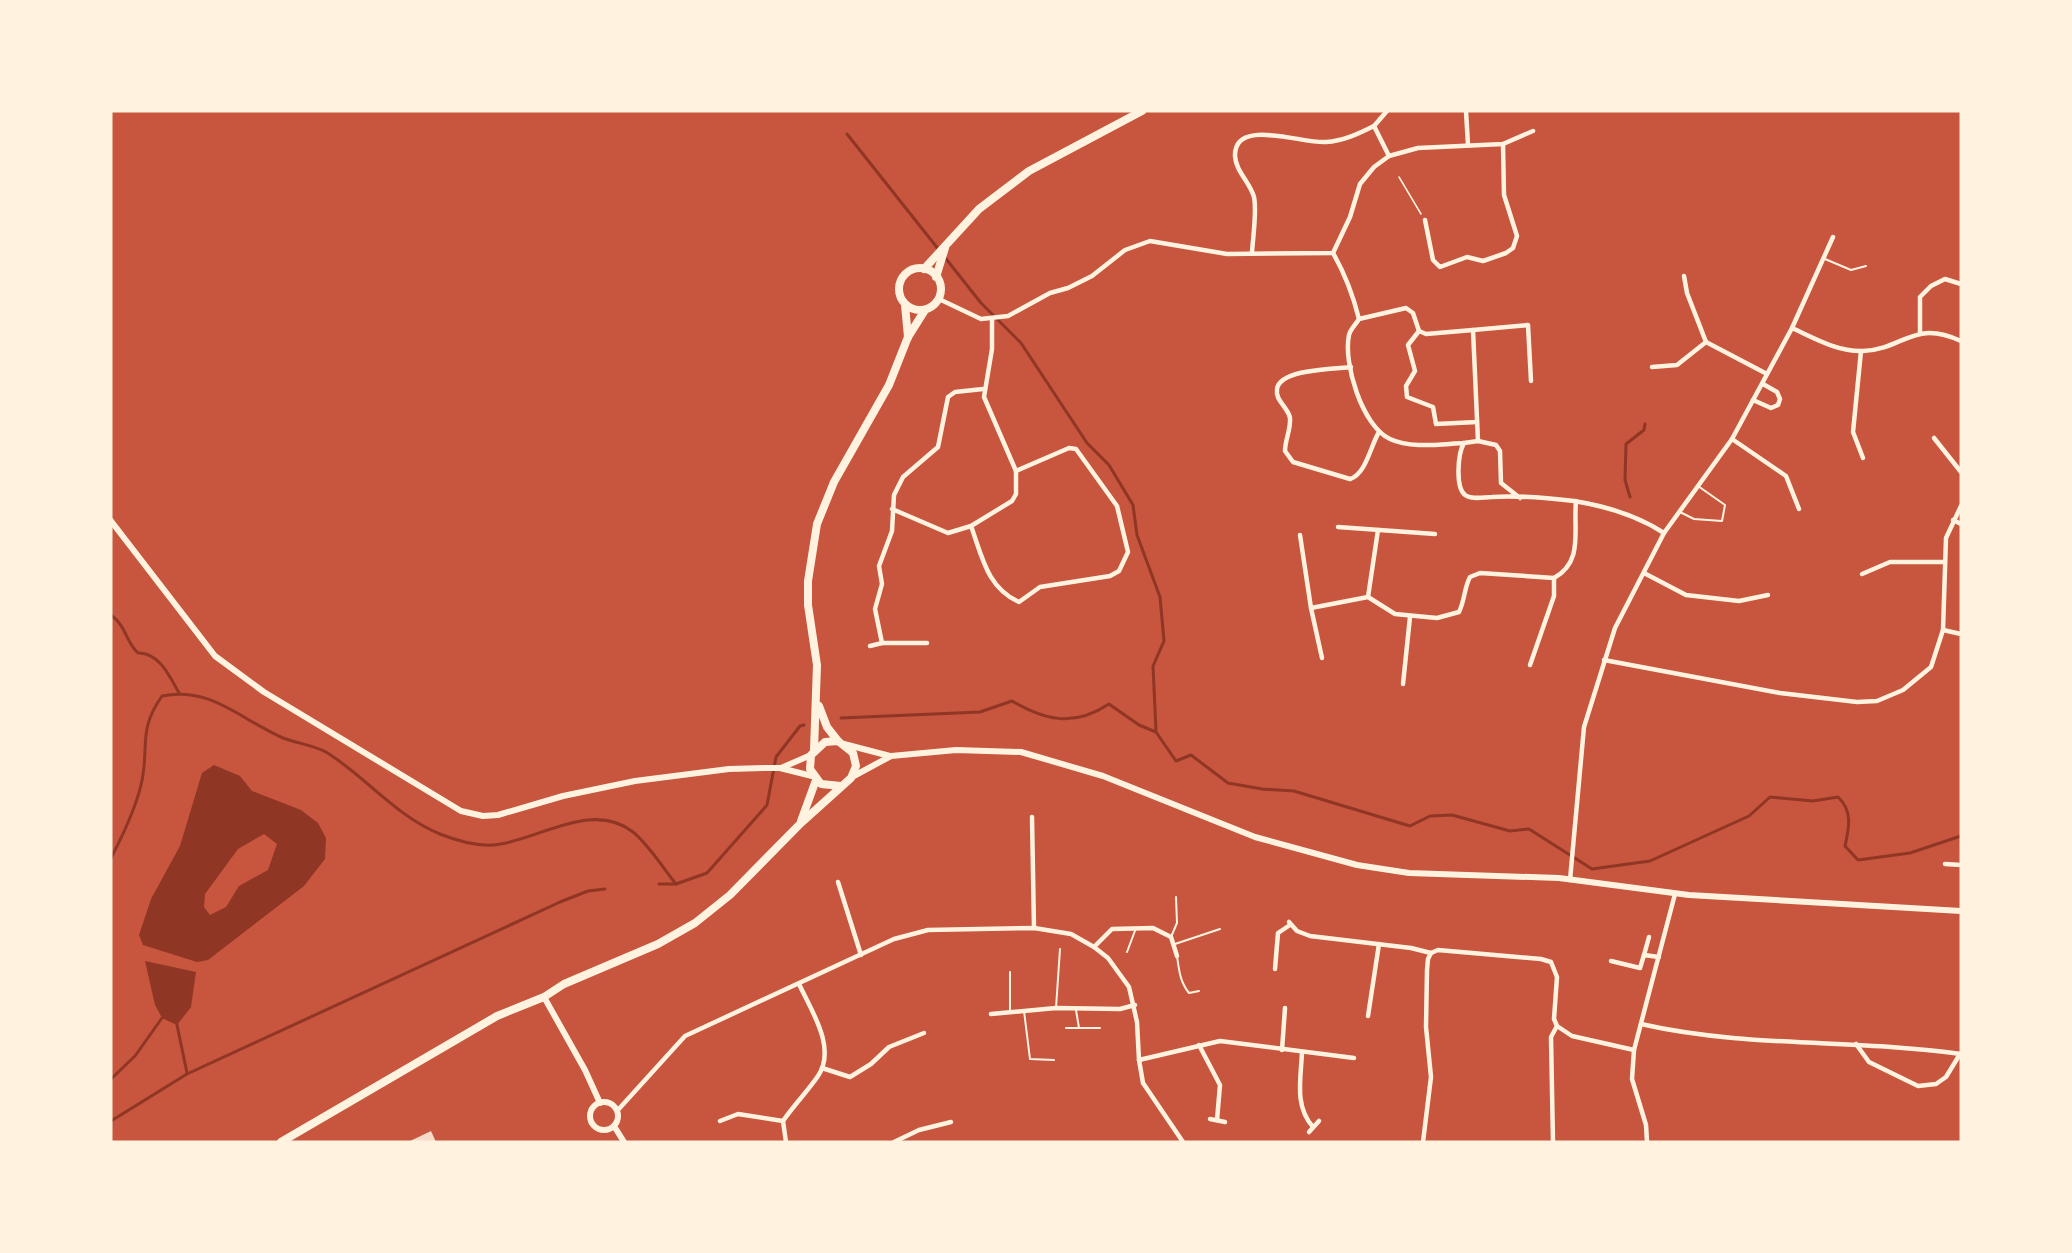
<svg xmlns="http://www.w3.org/2000/svg" width="2072" height="1253" viewBox="0 0 2072 1253" font-family="'Space Grotesk',sans-serif">
<rect width="100%" height="100%" fill="#c8553d"/>
<g fill="#8f3625" fill-rule="evenodd">
<path d="M 214,765 L 240,776 L 252,791 L 301,810 L 318,823 L 326,838 L 325,859 L 304,886 L 208,960 L 197,962 L 143,945 L 139,935 L 151,899 L 180,846 L 202,773 ZM 264,834 L 277,844 L 268,870 L 239,886 L 226,907 L 210,915 L 204,907 L 205,894 L 238,849 Z"/>
<polygon points="145,961 196,972 191,1007 177,1025 162,1018 155,1005"/>
</g>
<g fill="none" stroke-linecap="round" stroke-linejoin="round">
<g stroke="#8f3625" stroke-width="3">
<polyline points="847,134 939,250"/>
<polyline points="943,255 981,303 1021,343 1087,443 1109,465 1133,505 1137,535 1160,597 1164,641 1153,666 1156,731"/>
<polyline points="1630,497 1625,480 1626,444 1644,430 1645,424"/>
<path d="M 111,615 C 127,627 125,641 138,653 C 159,652 170,677 179,693"/>
<path d="M 841,718 L 980,712 L 1012,701 C 1046,721 1074,727 1109,704 L 1139,725 L 1156,732 L 1176,761 L 1191,755 L 1228,783 L 1262,789 L 1294,791 L 1410,826 L 1430,816 L 1452,815 L 1510,831 L 1529,829 L 1592,869 L 1650,861 L 1749,816 L 1770,797 L 1813,801 L 1838,797 C 1853,811 1849,828 1845,846 L 1858,860 L 1910,853 L 1961,836"/>
<path d="M 111,858 C 123,835 135,810 141,785 C 150,748 137,731 162,696 C 211,686 241,720 283,738 C 296,743 313,745 326,752 C 365,776 397,817 440,834 C 455,840 476,846 493,845 C 536,842 591,799 633,832 C 649,845 663,868 676,884 L 707,873 L 767,805 L 776,757 L 800,726 L 804,725"/>
<polyline points="659,884 676,884"/>
<polyline points="177,1025 187,1073"/>
<polyline points="111,1079 135,1056 162,1018"/>
<polyline points="111,1121 187,1074 560,902 588,891 605,889"/>
</g>
</g>
<polygon fill="#f7dbc8" points="431,1131 436,1142 408,1142"/>
<g fill="none" stroke-linecap="round" stroke-linejoin="round">
<polyline stroke="#fff3e0" stroke-width="1.5" points="1399,177 1421,214"/>
<g stroke="#fff3e0" stroke-width="2">
<polyline points="1825,259 1851,270 1866,266"/>
<polyline points="1680,512 1694,519 1722,521 1725,505 1698,486"/>
<polyline points="1171,937 1177,923 1176,897"/>
<polyline points="1175,944 1220,929"/>
<polyline points="1127,952 1136,928"/>
<path d="M 1177,956 C 1179,970 1180,982 1189,993 L 1199,991"/>
<polyline points="1056,1008 1060,949"/>
<polyline points="1010,1011 1010,972"/>
<polyline points="1024,1011 1030,1059 1054,1060"/>
<polyline points="1066,1028 1079,1028 1076,1010"/>
<polyline points="1079,1028 1100,1028"/>
</g>
<g stroke="#fff3e0" stroke-width="4.5">
<polyline points="1466,111 1468,145"/>
<polyline points="1374,126 1387,111"/>
<polyline points="1425,220 1433,260 1440,267 1467,257 1483,261 1506,253 1513,248 1517,236 1504,195 1503,144"/>
<path d="M 1252,252 C 1253,237 1257,211 1254,197 C 1250,182 1236,172 1235,156 C 1234,117 1302,144 1326,142 C 1343,141 1358,134 1374,126 L 1389,156"/>
<path d="M 1333,253 C 1345,274 1353,295 1359,319 C 1356,324 1350,330 1349,335 C 1343,363 1362,426 1390,439 C 1411,449 1441,444 1464,443"/>
<polyline points="1684,276 1687,293 1706,342"/>
<polyline points="939,299 981,319 1008,316 1050,293 1068,288 1092,276 1125,250 1150,241 1227,254 1333,253 1350,217 1360,184 1374,167 1389,156 1418,148 1503,144 1533,131"/>
<polyline points="1359,319 1406,308 1413,313 1419,331 1426,334 1473,330 1478,441"/>
<path d="M 1792,328 C 1814,338 1838,352 1863,351 C 1905,349 1913,319 1961,341"/>
<polyline points="1473,330 1528,325 1531,381"/>
<polyline points="1419,331 1408,345 1415,371 1406,386 1407,397 1433,407 1436,424 1477,422"/>
<polyline points="1920,332 1920,297 1931,286 1945,279 1961,284"/>
<polyline points="1861,351 1853,432 1863,458"/>
<path d="M 1351,367 C 1334,369 1280,369 1277,389 C 1275,401 1288,407 1290,418 C 1291,429 1285,440 1285,451 L 1293,462 L 1350,479 C 1366,474 1370,447 1379,432"/>
<polyline points="1652,367 1677,365 1706,342 1767,374"/>
<polyline points="1753,400 1771,408 1778,405 1780,399 1777,392 1763,384"/>
<polyline points="1934,438 1961,472"/>
<polyline points="1732,439 1786,476 1799,509"/>
<path d="M 1520,498 L 1501,483 L 1500,451 L 1496,445 L 1478,441 L 1464,443 C 1458,453 1455,487 1465,495 C 1472,500 1484,497 1492,497 C 1518,495 1548,498 1574,501 C 1605,506 1638,516 1664,533"/>
<polyline points="892,509 948,533 971,526 1012,501 1016,494 1016,471 984,397 992,349 992,320"/>
<polyline points="1953,520 1961,524"/>
<path d="M 971,526 C 982,556 987,588 1019,602 L 1040,587 L 1110,576 L 1119,571 L 1128,552 L 1117,506 L 1076,449 L 1069,448 L 1016,471"/>
<polyline points="1338,527 1435,534"/>
<polyline points="1300,535 1311,608 1322,658"/>
<polyline points="1644,573 1686,595 1739,601 1768,595"/>
<polyline points="1862,574 1890,562 1944,562"/>
<polyline points="1368,597 1378,530"/>
<path d="M 1311,608 L 1368,597 L 1395,614 L 1437,618 L 1459,612 C 1465,600 1464,588 1470,577 L 1480,573 L 1554,578 C 1584,561 1573,531 1576,501"/>
<polyline points="1943,630 1961,634"/>
<polyline points="882,643 927,643"/>
<polyline points="870,646 882,643 875,609 882,584 879,566 892,531 894,495 903,477 938,447 948,397 955,392 983,389"/>
<polyline points="1604,660 1780,693 1857,702 1877,701 1903,690 1931,667 1943,630 1946,538 1961,506"/>
<polyline points="1530,665 1554,596 1554,578"/>
<polyline points="1403,684 1410,617"/>
<polyline points="1032,817 1034,928"/>
<polyline points="1945,864 1961,865"/>
<polyline points="1570,880 1584,727 1615,628 1664,533 1732,439 1792,328 1833,237"/>
<polyline points="838,882 861,955"/>
<polyline points="1289,922 1297,931 1310,936 1411,948 1431,953"/>
<polyline points="1094,947 1112,929 1153,928 1171,937 1177,956"/>
<polyline points="1644,955 1649,937"/>
<polyline points="1611,961 1640,968 1644,955 1659,957"/>
<polyline points="1275,969 1278,933 1290,925"/>
<polyline points="991,1014 1056,1008 1120,1009 1135,1005"/>
<polyline points="1368,1016 1379,944"/>
<path d="M 1641,1024 C 1746,1048 1855,1039 1961,1054"/>
<polyline points="1856,1044 1869,1062 1918,1086 1936,1084 1946,1077 1960,1054"/>
<polyline points="1199,1045 1220,1085 1217,1120"/>
<polyline points="1282,1050 1285,1008"/>
<path d="M 1302,1052 C 1301,1078 1294,1106 1313,1127"/>
<polyline points="1139,1060 1220,1041 1354,1058"/>
<polyline points="822,1068 850,1077 871,1064 889,1047 924,1033"/>
<polyline points="617,1111 685,1036 894,939 928,930 1034,928 1071,934 1094,947 1108,958 1129,987 1137,1022 1139,1060 1143,1083 1183,1142"/>
<polyline points="1210,1119 1225,1122"/>
<polyline points="720,1121 738,1114 783,1121"/>
<polyline points="1309,1132 1319,1121"/>
<path d="M 786,1142 L 783,1121 C 794,1105 807,1092 818,1076 C 837,1048 811,1010 799,984"/>
<polyline points="894,1142 919,1130 951,1122"/>
<polyline points="1423,1142 1431,1077 1426,1027 1427,970 1428,959 1431,953 1438,950 1541,959 1551,962 1557,977 1554,1019 1557,1026 1572,1036 1634,1050"/>
<polyline points="1553,1142 1551,1037 1557,1026"/>
<polyline points="1647,1142 1646,1125 1632,1079 1634,1050 1675,894"/>
</g>
<g stroke="#fff3e0" stroke-width="6">
<polyline points="111,521 215,656 264,692 461,811 483,816 498,815 563,796 635,781 729,769 766,768 780,768 812,776"/>
<polyline points="844,744 890,756"/>
<polyline points="781,768 811,755"/>
<polyline points="852,777 891,756 956,750 1021,752 1103,776 1255,837 1357,865 1409,873 1559,878 1689,895 1961,911"/>
<polyline points="544,997 585,1070 600,1103"/>
<circle cx="604" cy="1116" r="14"/>
<polyline points="614,1126 624,1142"/>
</g>
<g stroke="#fff3e0" stroke-width="8">
<circle cx="920" cy="289" r="21"/>
<polyline points="924,269 979,209 1029,171 1142,111"/>
<polyline points="936,277 945,248"/>
<polyline points="905,305 908,337"/>
<polyline points="819,706 827,727 838,741"/>
<polyline points="814,750 817,665 808,605 808,581 817,524 834,482 889,385 908,337 925,310"/>
<polyline points="801,821 816,780"/>
<polyline points="281,1142 497,1016 544,997 564,984 658,944 695,923 730,895 801,823 851,778 856,766 853,753 838,741 825,742 811,755 810,769 821,784 841,786"/>
</g>
</g>
<rect width="2072" height="1253" fill="none" stroke="#fff3e0" stroke-width="225"/>
</svg>
